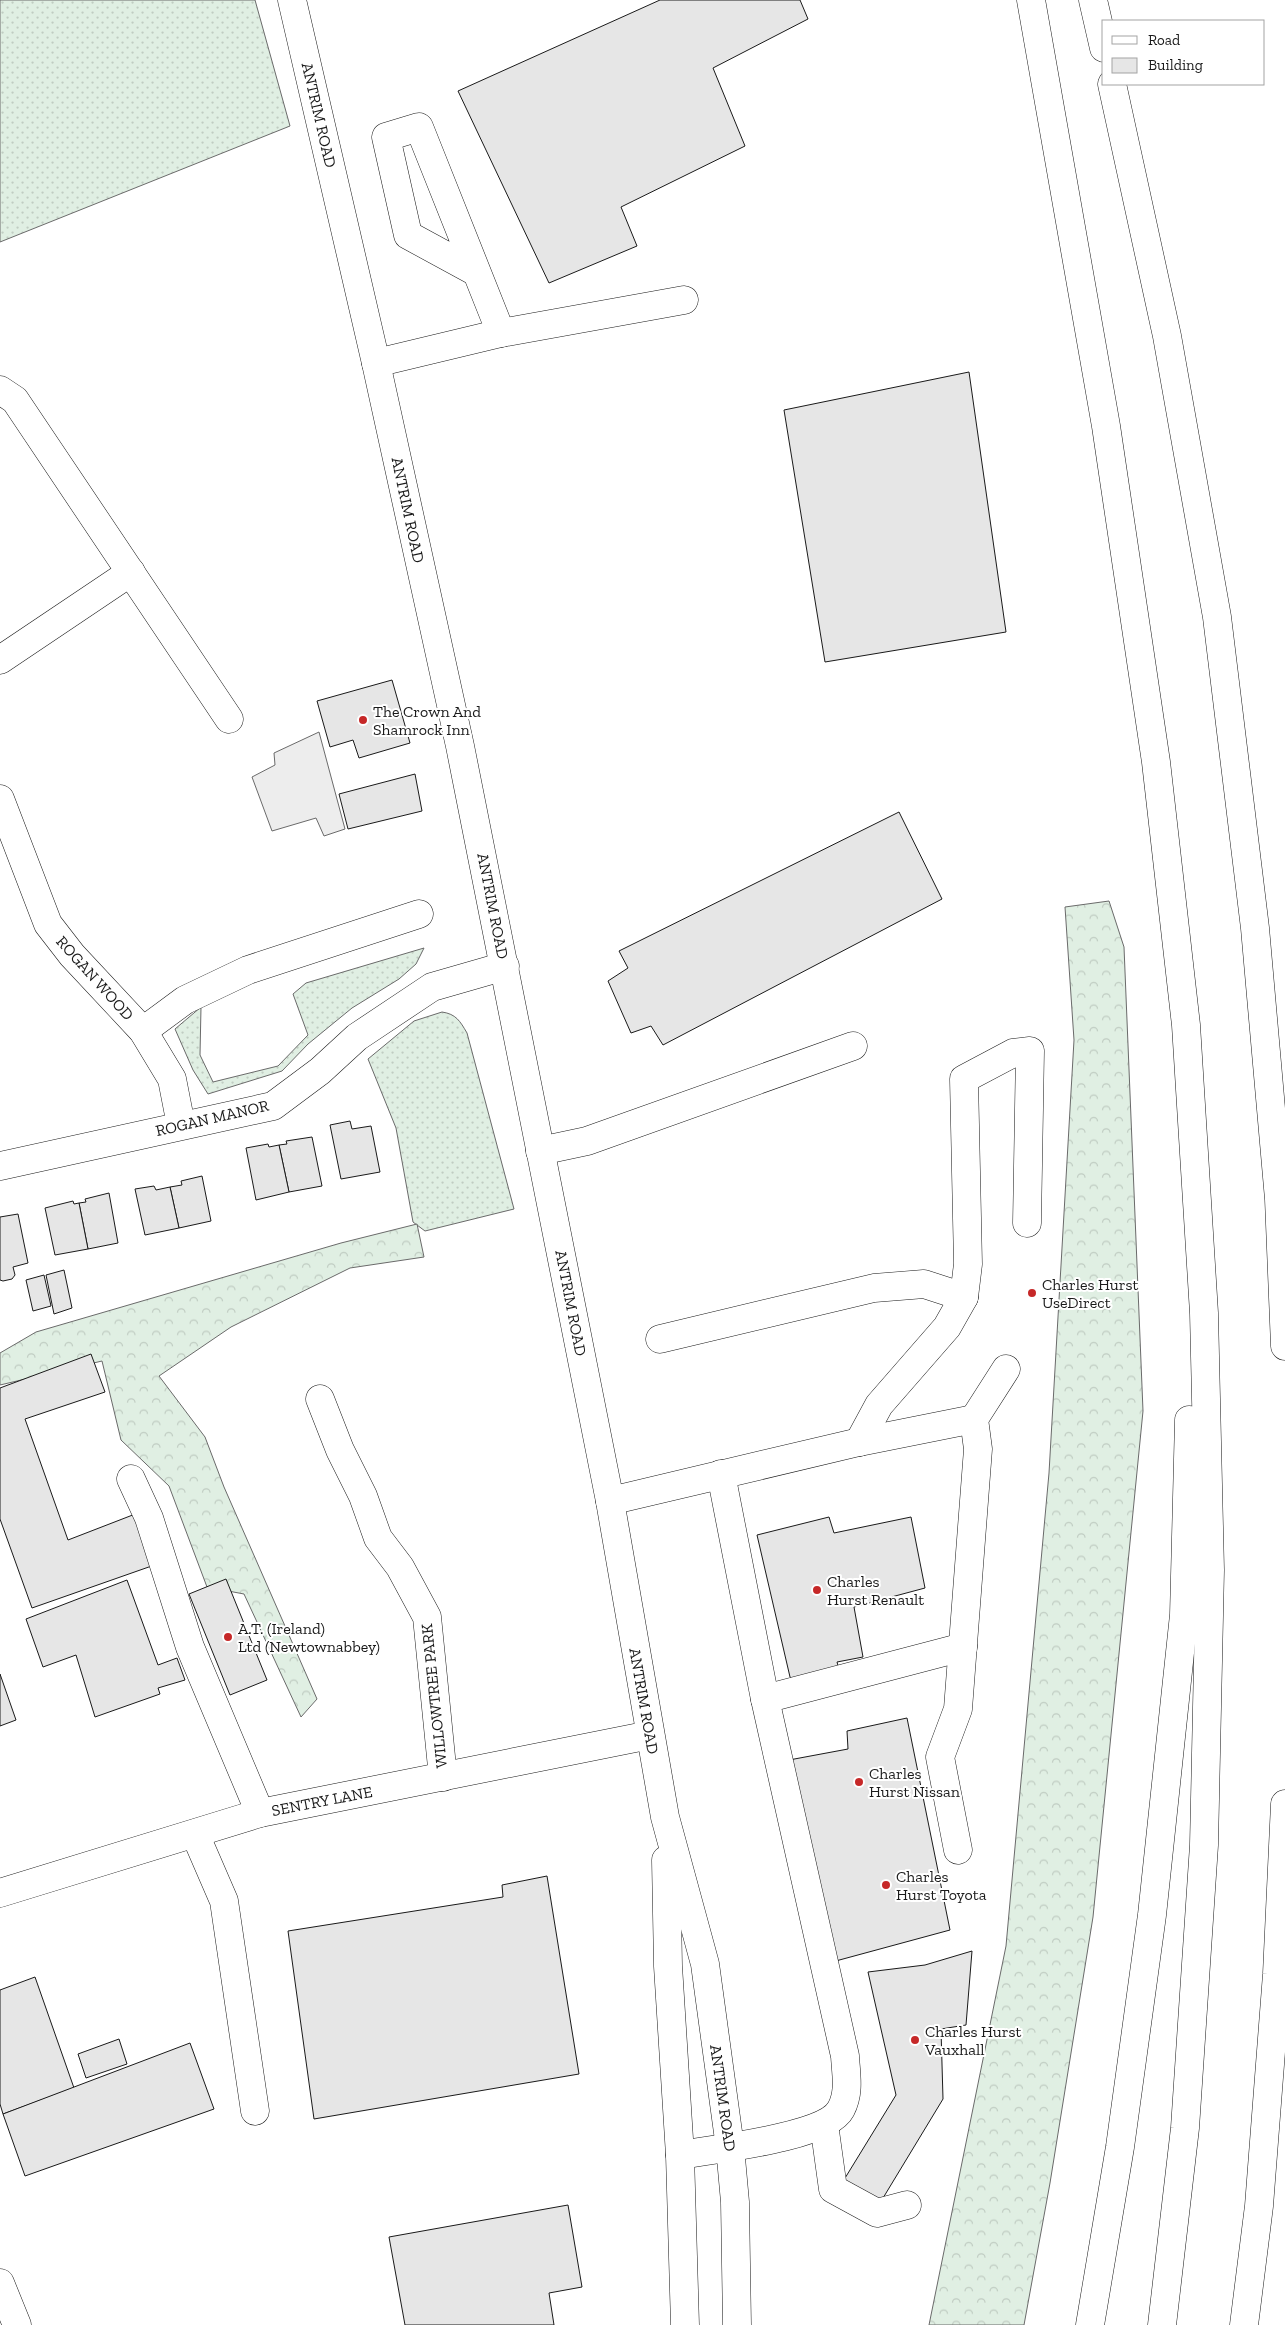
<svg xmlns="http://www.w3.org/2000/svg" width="1285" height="2325" viewBox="0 0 1285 2325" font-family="'Zilla Slab',serif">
<defs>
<pattern id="grass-dots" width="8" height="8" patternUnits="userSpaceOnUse" patternTransform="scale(1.25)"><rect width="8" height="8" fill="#e0efe3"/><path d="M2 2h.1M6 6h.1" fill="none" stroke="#c0ccc2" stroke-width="1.8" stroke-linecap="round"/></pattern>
<pattern id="forest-crowns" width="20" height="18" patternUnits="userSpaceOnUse" patternTransform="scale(1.25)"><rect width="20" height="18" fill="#e0efe3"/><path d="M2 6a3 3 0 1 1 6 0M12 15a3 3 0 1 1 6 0" fill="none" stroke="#c0ccc2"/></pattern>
</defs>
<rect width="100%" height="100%" fill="#fff"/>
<g fill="url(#grass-dots)" stroke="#6a6a6a">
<polygon points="0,0 255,0 290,126 0,242"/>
<polygon points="424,948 416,964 399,979 352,1008 308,1044 282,1071 208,1094 193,1070 175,1029 201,1007 200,1055 213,1082 278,1066 308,1035 293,994 306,983"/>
<path d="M 442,1012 C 456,1014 460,1021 467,1033 L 514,1209 L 425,1231 L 413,1222 L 396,1128 L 368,1059 L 414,1021 Z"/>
</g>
<g fill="url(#forest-crowns)" stroke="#6a6a6a">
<polygon points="1109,901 1124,947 1143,1411 1093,1917 1050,2183 1024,2325 929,2325 1006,1946 1049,1473 1074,1040 1065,907"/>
<polygon points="417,1224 424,1257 350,1268 231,1327 159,1376 205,1437 224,1487 317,1699 301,1717 244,1594 207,1587 169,1486 121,1440 102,1361 0,1385 0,1353 36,1332 341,1243"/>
</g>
<polygon fill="#ededed" stroke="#6a6a6a" points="319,732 345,829 324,836 316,818 272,831 252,777 275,765 274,753"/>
<g fill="#e6e6e6" stroke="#1a1a1a">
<polygon points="660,0 800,0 808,19 713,68 745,146 621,207 637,246 549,283 458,91"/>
<polygon points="969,372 1006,632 825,662 784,410"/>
<polygon points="392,680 410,743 359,758 353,740 330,747 317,701"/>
<polygon points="415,774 422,811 348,829 339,794"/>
<polygon points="899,812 942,899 663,1045 651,1026 631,1033 608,981 628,968 619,951"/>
<polygon points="350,1121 352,1129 371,1126 380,1172 341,1179 330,1125"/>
<polygon points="312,1137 322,1186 289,1192 279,1145 287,1144 286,1141"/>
<polygon points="268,1144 269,1147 279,1145 289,1192 256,1200 246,1148"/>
<polygon points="202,1176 211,1221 179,1228 170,1187 182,1185 181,1181"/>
<polygon points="154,1186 156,1190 170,1187 179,1228 145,1235 135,1189"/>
<polygon points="109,1193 118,1243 88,1249 79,1203 86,1202 85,1199"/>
<polygon points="73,1201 74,1204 79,1203 88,1249 55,1255 45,1208"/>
<polygon points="18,1214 28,1263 13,1267 15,1275 12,1279 3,1281 0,1280 0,1217"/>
<polygon points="64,1270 72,1308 54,1314 46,1275"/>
<polygon points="44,1275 51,1306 33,1311 26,1280"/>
<polygon points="91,1354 105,1392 25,1419 68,1540 143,1511 163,1562 32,1608 0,1519 0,1388"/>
<polygon points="829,1517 834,1533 911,1517 925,1588 854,1607 863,1657 837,1662 840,1673 796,1682 790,1677 757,1535"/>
<polygon points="226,1579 267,1680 230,1695 189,1594"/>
<polygon points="127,1580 158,1665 177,1658 185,1680 158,1688 160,1694 95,1717 76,1655 43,1667 26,1619"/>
<polygon points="0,1674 16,1720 0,1726"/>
<polygon points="907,1718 950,1930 832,1962 789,1760 848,1749 847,1731"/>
<polygon points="547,1876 579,2074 314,2119 288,1931 503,1897 502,1885"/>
<polygon points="972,1951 966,2025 941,2029 943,2099 880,2203 842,2183 896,2095 868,1972 925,1965"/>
<polygon points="35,1977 74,2088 3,2114 0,2104 0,1990"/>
<polygon points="119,2039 127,2064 86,2078 78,2054"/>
<polygon points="190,2043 214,2109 25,2176 3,2114"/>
<polygon points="568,2205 582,2287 549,2293 554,2325 405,2325 389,2237"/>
</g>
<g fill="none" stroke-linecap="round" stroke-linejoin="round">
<g stroke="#1a1a1a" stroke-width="29">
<g id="minor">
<polyline points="476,272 408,235 386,137 419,127 501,333"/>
<polyline points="376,363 501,333 684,300"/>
<polyline points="0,390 15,400 229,719"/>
<polyline points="0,660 131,572"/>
<polyline points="0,799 48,924 72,955 143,1031 172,1079 181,1125"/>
<polyline points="143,1031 185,1000 248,970 419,914"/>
<polyline points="540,1151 587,1141 853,1046"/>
<polyline points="0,1166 273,1106 320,1071 357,1037 432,987 505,966"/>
<polyline points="660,1339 874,1288 924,1284 964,1297"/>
<polyline points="320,1399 340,1450 363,1496 378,1538 400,1567 427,1617 443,1777"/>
<polyline points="859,1442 879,1405 947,1327 964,1297 968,1264 964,1079 1013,1053 1030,1051 1027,1223"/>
<polyline points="131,1479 149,1518 190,1647 260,1813"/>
<polyline points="610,1501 859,1442 974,1419"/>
<polyline points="765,1699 963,1647"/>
<polyline points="195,1834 224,1901 255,2111"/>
<polyline points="958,1850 940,1757 958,1709 978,1449 974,1419 1006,1369"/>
<polyline points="0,1893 260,1813 650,1735"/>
<polyline points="824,2124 833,2189 877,2213 907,2205"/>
<path d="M 680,2155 C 713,2149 826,2138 841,2109 C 850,2092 846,2074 845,2056 L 765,1699 L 721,1474"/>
<polyline points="0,2283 17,2325"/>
</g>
</g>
<g stroke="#1a1a1a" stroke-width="29">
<g id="major">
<polyline points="292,0 376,363 460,746 610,1501 665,1817 705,1964 730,2147 735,2202 737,2325"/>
<polyline points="666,1860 668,1966 680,2155 685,2325"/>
</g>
</g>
<g stroke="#1a1a1a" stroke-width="29">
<g id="highway">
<polyline points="1031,0 1106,426 1156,762 1186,1025 1204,1313 1210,1570 1204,1845 1185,2128 1162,2325"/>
<polyline points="1093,0 1104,48"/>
<polyline points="1112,84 1167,336 1217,617 1255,928 1279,1199 1285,1346"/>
<polyline points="1090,2325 1120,2147 1152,1915 1184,1615 1189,1420"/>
<polyline points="1244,2325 1259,2206 1277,1974 1285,1804"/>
</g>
</g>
<use href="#minor" stroke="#fff" stroke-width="28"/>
<use href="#major" stroke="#fff" stroke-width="28"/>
<use href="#highway" stroke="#fff" stroke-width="28"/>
</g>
<g fill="#c62828" stroke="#fff" stroke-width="2">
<circle cx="363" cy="720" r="5"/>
<circle cx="1032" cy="1293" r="5"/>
<circle cx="817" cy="1590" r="5"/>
<circle cx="228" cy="1637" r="5"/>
<circle cx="859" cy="1782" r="5"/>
<circle cx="886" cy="1885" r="5"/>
<circle cx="915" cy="2040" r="5"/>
</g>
<g text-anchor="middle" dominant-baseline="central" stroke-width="4" stroke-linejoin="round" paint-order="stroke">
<g font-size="16" fill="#1a1a1a" stroke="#fff">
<text transform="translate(319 115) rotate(77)">ANTRIM ROAD</text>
<text transform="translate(408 510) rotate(78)">ANTRIM ROAD</text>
<text transform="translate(493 906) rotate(79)">ANTRIM ROAD</text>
<text transform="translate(95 978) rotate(48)">ROGAN WOOD</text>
<text transform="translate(212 1118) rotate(-13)">ROGAN MANOR</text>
<text transform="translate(571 1303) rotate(79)">ANTRIM ROAD</text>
<text transform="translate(434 1696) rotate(-96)">WILLOWTREE PARK</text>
<text transform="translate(644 1701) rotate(80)">ANTRIM ROAD</text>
<text transform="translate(322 1801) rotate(-11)">SENTRY LANE</text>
<text transform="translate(723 2098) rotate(82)">ANTRIM ROAD</text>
</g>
<g font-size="16" fill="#1a1a1a" stroke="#fff" text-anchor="start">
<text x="373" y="711">The Crown And<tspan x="373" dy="18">Shamrock Inn</tspan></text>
<text x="1042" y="1284">Charles Hurst<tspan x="1042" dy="18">UseDirect</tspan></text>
<text x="827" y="1581">Charles<tspan x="827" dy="18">Hurst Renault</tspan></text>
<text x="238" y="1628">A.T. (Ireland)<tspan x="238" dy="18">Ltd (Newtownabbey)</tspan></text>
<text x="869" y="1773">Charles<tspan x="869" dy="18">Hurst Nissan</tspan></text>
<text x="896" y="1876">Charles<tspan x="896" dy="18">Hurst Toyota</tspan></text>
<text x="925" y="2031">Charles Hurst<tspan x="925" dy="18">Vauxhall</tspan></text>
</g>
</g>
<rect x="1102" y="20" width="162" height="65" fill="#ffffff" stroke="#a3a3a3"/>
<rect x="1112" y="36" width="25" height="8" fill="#ffffff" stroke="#a3a3a3"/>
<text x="1148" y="45" font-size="15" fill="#1a1a1a">Road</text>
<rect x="1112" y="58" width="25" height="15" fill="#e6e6e6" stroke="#a3a3a3"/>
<text x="1148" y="70" font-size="15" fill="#1a1a1a">Building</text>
</svg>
